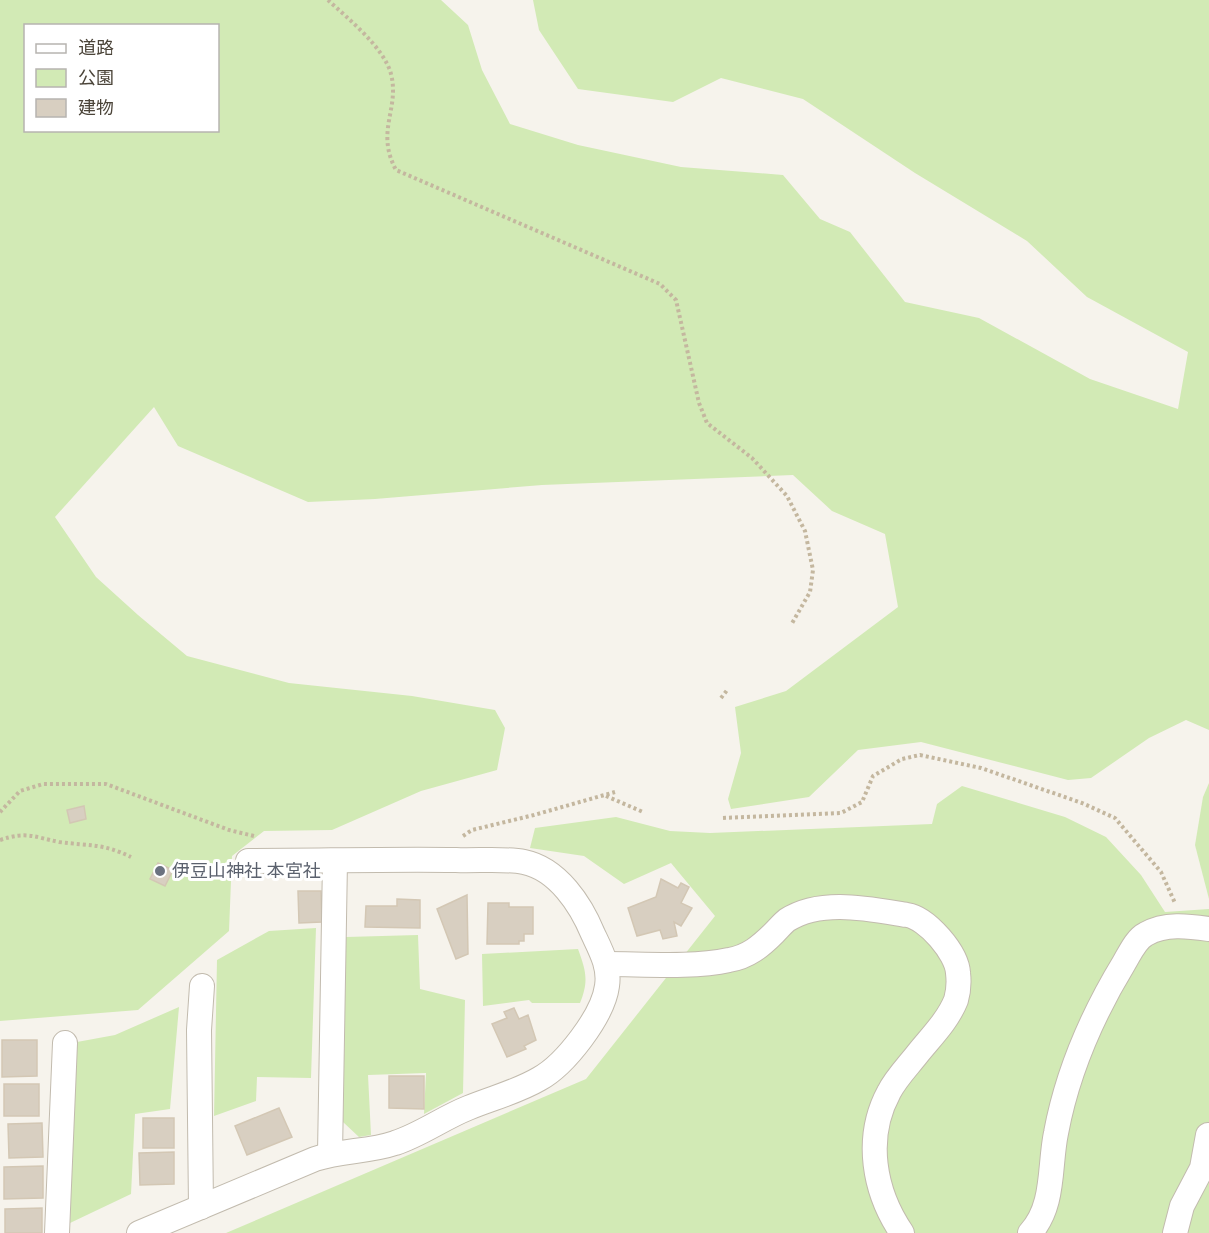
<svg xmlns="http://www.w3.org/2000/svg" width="1209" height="1233" viewBox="0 0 1209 1233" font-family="'DM Sans','Noto Sans JP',sans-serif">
<rect width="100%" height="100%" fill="#f6f3ec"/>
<g fill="#d2eab5" fill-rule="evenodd">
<path d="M 0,0 L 441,0 L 468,25 L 482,70 L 510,124 L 578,145 L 681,167 L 783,175 L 820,219 L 850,232 L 905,302 L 979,318 L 1090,379 L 1178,409 L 1188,352 L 1087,297 L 1027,241 L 915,173 L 803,99 L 721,78 L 673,102 L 578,89 L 539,30 L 533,0 L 1209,0 L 1209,730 L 1186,720 L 1149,738 L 1091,778 L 1068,780 L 921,742 L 858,750 L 809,797 L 731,809 L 728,799 L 741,753 L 735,707 L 786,691 L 898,607 L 885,534 L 832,511 L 793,475 L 542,485 L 375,499 L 308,502 L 178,446 L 154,407 L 55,517 L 96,577 L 138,615 L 187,656 L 289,683 L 412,696 L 495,710 L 505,728 L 497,770 L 421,791 L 332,830 L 264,831 L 232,856 L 229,931 L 138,1010 L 0,1021 ZM 26,26 L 218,26 L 218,130 L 26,130 Z"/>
<polygon points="1209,783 1209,899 1195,845 1203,797"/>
<polygon points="962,786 1065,817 1106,837 1141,875 1165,912 1209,909 1209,1233 226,1233 586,1079 715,916 671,863 624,884 584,856 530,848 535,828 616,817 670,831 710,833 932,824 937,804"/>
<polygon points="316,928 311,1078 257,1077 256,1101 214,1116 217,960 269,931"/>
<polygon points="418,935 420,989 465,1000 463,1093 424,1114 426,1073 368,1075 371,1135 359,1137 343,1122 346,937"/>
<path d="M 578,949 C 586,971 589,981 580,1003 L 532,1003 L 529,1000 L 483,1006 L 482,954 Z"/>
<polygon points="179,1007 170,1109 135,1114 131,1194 70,1223 77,1042 115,1035"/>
</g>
<g fill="#d8cfc1" stroke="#d3c7b4" stroke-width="1.5">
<polygon points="84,806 86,819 70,823 67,810"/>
<polygon points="158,863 173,870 165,886 150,879"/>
<polygon points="661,879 678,888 681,883 689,887 681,903 692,908 681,926 674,922 677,936 663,939 660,930 637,936 628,908 656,897"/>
<polygon points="298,891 321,891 322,922 299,923"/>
<polygon points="467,895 468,954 456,959 437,909"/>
<polygon points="397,899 420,900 420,928 365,927 366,906 397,906"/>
<polygon points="488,903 509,903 509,907 533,907 533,934 524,934 524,941 519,941 519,944 487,944"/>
<polygon points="514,1008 519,1019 528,1015 536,1040 524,1046 526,1049 507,1057 492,1024 507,1018 504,1012"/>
<polygon points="2,1040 37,1040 37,1076 2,1077"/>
<polygon points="389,1076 424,1076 424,1109 389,1108"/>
<rect x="4" y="1084" width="35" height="32"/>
<polygon points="279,1108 292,1137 247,1155 235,1126"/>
<rect x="143" y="1118" width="31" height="30"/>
<polygon points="42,1123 43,1157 9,1158 8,1124"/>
<polygon points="174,1152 174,1184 140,1185 139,1153"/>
<polygon points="43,1166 43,1198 4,1199 4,1167"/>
<polygon points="42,1208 42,1233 5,1233 5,1209"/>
</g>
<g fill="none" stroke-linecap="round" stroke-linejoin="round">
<g stroke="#c2bbae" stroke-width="26">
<g id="minor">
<path d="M 606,964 C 644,964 692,968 729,960 C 748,957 761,946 774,933 C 778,929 783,923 787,920 C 821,898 870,909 907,915 C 927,918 957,953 958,973 C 959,981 958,993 956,1000 C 948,1020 932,1036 919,1052 C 909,1065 896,1078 889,1092 C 864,1138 874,1192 902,1233"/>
<polyline points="330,1154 335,861"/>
<polyline points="201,1207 199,1030 202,986"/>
<polyline points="57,1233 65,1043"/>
<path d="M 139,1233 L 315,1159 C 341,1150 369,1152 395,1143 C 420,1135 443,1118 468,1108 C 492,1098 517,1092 539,1079 C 565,1065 603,1016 607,986 C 610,967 601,951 593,934 C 581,905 558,869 524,862 C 505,858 476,861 456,860 C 387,859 317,861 248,861"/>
<path d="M 1030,1233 C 1055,1206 1049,1166 1056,1133 C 1067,1074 1093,1014 1124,963 C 1130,953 1136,939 1146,934 C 1165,923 1188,926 1209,929"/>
<polyline points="1175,1233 1182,1206 1202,1168 1208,1135"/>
</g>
</g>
<g stroke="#c4b79f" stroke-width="4" stroke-dasharray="3 3" stroke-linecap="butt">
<path d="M 328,0 C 347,18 384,47 391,74 C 400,109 375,131 396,170 L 660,284 L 676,300 L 699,403 L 707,423 L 752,458 L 787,496 L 805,531 L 813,570 L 810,592 L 791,625"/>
<polyline points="721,698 728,689"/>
<polyline points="606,796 643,812"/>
<polyline points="0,812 20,791 43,784 106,784 229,830 254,836"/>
<polyline points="723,818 841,813 862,802 873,776 902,759 920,755 981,768 1082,803 1115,818 1161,872 1175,903"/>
<polyline points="463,836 472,830 534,815 615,792"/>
<path d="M 0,840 C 27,831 34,837 59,842 C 89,846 102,843 131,857"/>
</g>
<use href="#minor" stroke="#fff" stroke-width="24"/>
</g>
<circle fill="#6b7280" stroke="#fff" stroke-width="2" cx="160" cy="871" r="6"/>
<g text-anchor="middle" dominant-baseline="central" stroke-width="6" stroke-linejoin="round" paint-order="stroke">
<g font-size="18" fill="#5b616d" stroke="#fff" text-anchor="start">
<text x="172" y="871">伊豆山神社 本宮社</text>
</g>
</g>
<rect x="24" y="24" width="195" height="108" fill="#ffffff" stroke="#b7b4b0" stroke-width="1.5"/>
<rect x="36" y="44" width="30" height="9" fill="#ffffff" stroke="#b7b4b0" stroke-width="1.5"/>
<text x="78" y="54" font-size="18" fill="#4b4439">道路</text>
<rect x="36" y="69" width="30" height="18" fill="#d2eab5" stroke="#b7b4b0" stroke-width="1.5"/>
<text x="78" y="84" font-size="18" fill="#4b4439">公園</text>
<rect x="36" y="99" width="30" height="18" fill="#d8cfc1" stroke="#b7b4b0" stroke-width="1.5"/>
<text x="78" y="114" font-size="18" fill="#4b4439">建物</text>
</svg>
